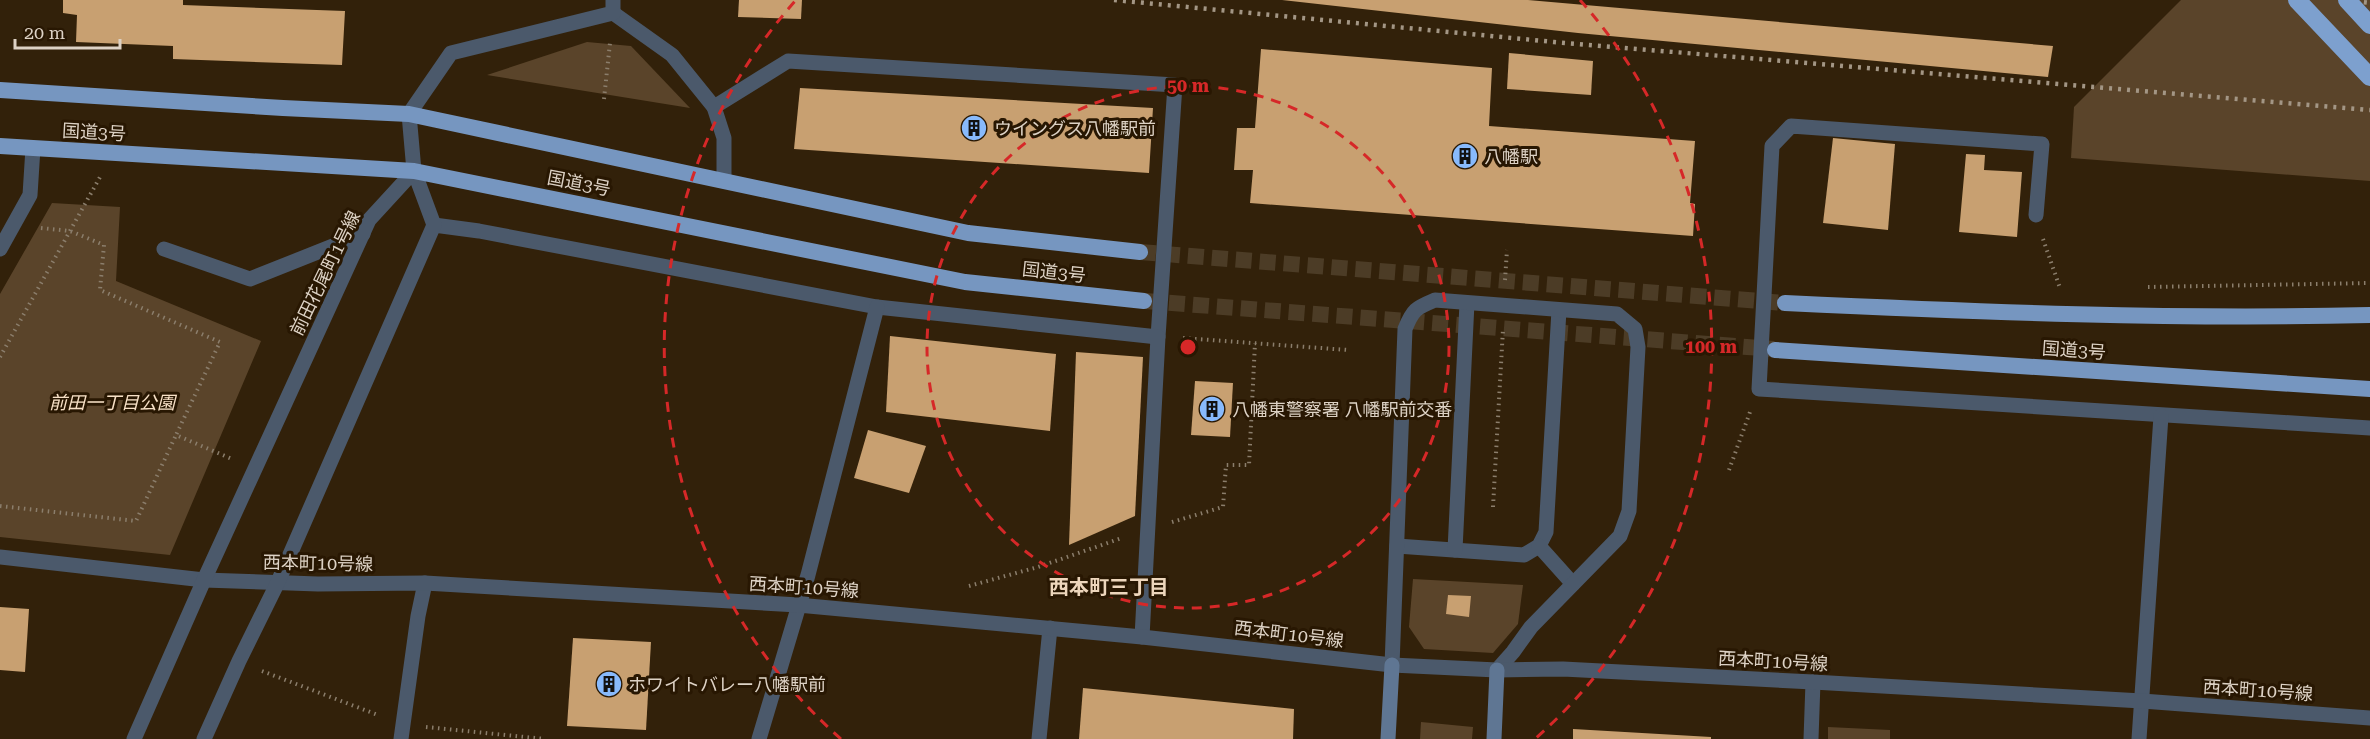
<svg xmlns="http://www.w3.org/2000/svg" width="2370" height="739" viewBox="0 0 2370 739" font-family="'Roboto Serif','Noto Sans JP',serif">
<rect width="100%" height="100%" fill="#32210a"/>
<g fill="#5a442a">
<polygon points="2181,0 2370,0 2370,181 2071,158 2074,107"/>
<polygon points="587,42 631,46 690,108 487,75"/>
<polygon points="52,203 120,207 116,281 261,341 170,555 0,537 0,294"/>
<polygon points="1413,579 1523,585 1518,624 1493,653 1424,649 1409,627"/>
<polygon points="1421,722 1473,727 1472,739 1420,739"/>
<polygon points="1828,727 1890,730 1890,739 1828,739"/>
</g>
<g fill="#c8a071">
<polygon points="63,0 183,0 183,5 345,11 342,65 173,59 173,46 76,42 77,15 63,13"/>
<polygon points="739,0 802,0 801,19 738,17"/>
<polygon points="1282,0 1528,0 2053,46 2048,77 1578,33"/>
<polygon points="1261,49 1492,68 1489,126 1695,141 1690,203 1695,204 1693,236 1250,203 1253,170 1234,170 1237,128 1255,128"/>
<polygon points="1509,53 1593,61 1591,95 1507,89"/>
<polygon points="800,88 1153,108 1149,173 794,149"/>
<polygon points="1833,138 1895,144 1888,230 1823,223"/>
<polygon points="1966,154 1985,155 1984,170 2022,172 2017,237 1959,232"/>
<polygon points="890,336 1056,354 1050,431 886,412"/>
<polygon points="1076,352 1143,357 1135,516 1069,545"/>
<polygon points="1195,381 1233,383 1230,437 1191,435"/>
<polygon points="868,430 926,446 909,493 854,478"/>
<polygon points="1448,595 1471,596 1469,617 1446,614"/>
<polygon points="0,607 29,609 25,672 0,670"/>
<polygon points="573,638 651,642 646,730 567,726"/>
<polygon points="1083,688 1294,709 1293,739 1079,739"/>
<polygon points="1573,729 1711,737 1711,739 1573,739"/>
</g>
<g fill="none" stroke-linecap="round" stroke-linejoin="round">
<g stroke="#4c3c26" stroke-width="16" stroke-dasharray="16 8" stroke-linecap="butt">
<polyline points="1140,252 1785,303"/>
<polyline points="1145,301 1774,349"/>
</g>
<g stroke="#8b7e6c" stroke-width="4" stroke-dasharray="1.5 4.5" stroke-linecap="butt">
<polyline points="604,99 610,43"/>
<polyline points="41,228 70,231 104,245 100,290 220,342 176,435 232,459"/>
<polyline points="2043,239 2060,288"/>
<polyline points="1505,280 1507,250"/>
<polyline points="2148,287 2370,283"/>
<polyline points="1183,338 1348,350"/>
<polyline points="0,357 100,177"/>
<polyline points="1729,470 1750,412"/>
<polyline points="0,506 136,521 176,435"/>
<polyline points="1493,507 1503,329"/>
<polyline points="1172,522 1223,507 1226,465 1249,465 1255,343"/>
<polyline points="969,586 1038,567 1122,538"/>
<polyline points="262,671 378,715"/>
<polyline points="426,727 545,739"/>
</g>
<g stroke="#4b596b" stroke-width="15">
<polyline points="714,107 788,61 1175,85 1158,337"/>
<polyline points="164,249 250,279 363,234"/>
<polyline points="1397,546 1524,555 1539,546 1546,532 1559,310"/>
<polyline points="1539,546 1573,584"/>
<polyline points="1455,550 1467,303"/>
<path d="M 1392,665 L 1405,329 C 1413,309 1416,308 1435,300 L 1617,314 L 1635,329 L 1638,347 L 1629,511 L 1620,536 L 1531,627 L 1513,652 L 1497,670"/>
</g>
<g stroke="#4b596b" stroke-width="15">
<polyline points="613,13 672,55 714,107 724,138 724,181"/>
<polyline points="2036,215 2042,144 1791,126 1772,146 1759,389 2370,428"/>
<polyline points="434,225 479,231 877,307 1158,337 1142,637"/>
<polyline points="0,249 30,195 33,148"/>
<polyline points="0,557 204,580"/>
<polyline points="401,739 418,616 425,583"/>
<polyline points="759,739 808,575 877,307"/>
<polyline points="1039,739 1050,628"/>
<polyline points="1811,739 1813,682"/>
<polyline points="2139,739 2161,416"/>
</g>
<g stroke="#4b596b" stroke-width="15">
<polyline points="414,171 409,114 451,53 613,13 613,0"/>
<polyline points="204,580 318,584 425,583 798,605 1142,637 1392,665 1497,670 1563,669 1813,682 2142,701 2370,718"/>
<polyline points="134,739 204,580 369,220 414,171 434,225 278,582 239,661 204,739"/>
</g>
<g stroke="#5f7693" stroke-width="15">
<polyline points="1388,739 1392,665"/>
<polyline points="1494,739 1497,670"/>
</g>
<g stroke="#7696c0" stroke-width="16">
<polyline points="0,90 283,108 409,114 968,233 1140,252"/>
<polyline points="0,146 414,171 965,282 1144,301"/>
<path d="M 1785,303 C 1980,312 2175,320 2370,315"/>
<polyline points="1775,350 2370,389"/>
</g>
<polyline stroke="#7da0ce" stroke-width="18" points="2297,0 2370,77"/>
<g stroke="#a39685" stroke-width="4.5" stroke-dasharray="3 6" stroke-linecap="butt">
<polyline points="1114,0 1554,42 2370,110"/>
<polyline points="2346,0 2370,3"/>
</g>
<polyline stroke="#7da0ce" stroke-width="18" points="2347,0 2370,25"/>
</g>
<g fill="none" stroke="#d62828" stroke-width="3" stroke-dasharray="10 8">
<circle cx="1188" cy="347" r="261"/>
<path d="M841 739A523 523 0 0 1 796 0M1580 0A523 523 0 0 1 1535 739"/>
</g>
<defs>
<g id="building-disc" transform="scale(1.35)"><circle r="9.5" fill="#88bafc" stroke="#281702"/><path d="M-4-6H4V6H1V3H-1V6H-4ZM-2.5-4.3h1.7v1.8h-1.7ZM.8-4.3h1.7v1.8H.8ZM-2.5-1h1.7V.8h-1.7ZM.8-1h1.7V.8H.8Z" fill="#111"/></g>
</defs>
<g fill-rule="evenodd">
<use href="#building-disc" x="974" y="128"/>
<use href="#building-disc" x="1465" y="156"/>
<use href="#building-disc" x="1212" y="409"/>
<use href="#building-disc" x="609" y="684"/>
</g>
<g text-anchor="middle" dominant-baseline="central" stroke-width="6" stroke-linejoin="round" paint-order="stroke">
<g font-size="18" fill="#ddd2c5" stroke="#281702" text-anchor="start">
<text x="994" y="128">ウイングス八幡駅前</text>
<text x="1484" y="156">八幡駅</text>
<text x="1232" y="409">八幡東警察署 八幡駅前交番</text>
<text x="628" y="684">ホワイトバレー八幡駅前</text>
</g>
<g font-size="18" fill="#ddd2c5" stroke="#281702">
<text transform="translate(94 132) rotate(3)">国道3号</text>
<text transform="translate(579 183) rotate(11)">国道3号</text>
<text transform="translate(1054 272) rotate(6)">国道3号</text>
<text transform="translate(325 273) rotate(-64)">前田花尾町1号線</text>
<text transform="translate(2074 350) rotate(4)">国道3号</text>
<text transform="translate(318 563) rotate(1)">西本町10号線</text>
<text transform="translate(804 587) rotate(4)">西本町10号線</text>
<text transform="translate(1289 634) rotate(7)">西本町10号線</text>
<text transform="translate(1773 661) rotate(3)">西本町10号線</text>
<text transform="translate(2258 690) rotate(4)">西本町10号線</text>
</g>
<g font-size="18" font-style="italic" fill="#f7e0c6" stroke="#281702">
<text x="112" y="402">前田一丁目公園</text>
</g>
<g font-size="20" font-weight="bold" fill="#edd6bc" stroke="#281702">
<text x="1109" y="587">西本町三丁目</text>
</g>
</g>
<circle cx="1188" cy="347" r="9" fill="#d62828" stroke="#281702" stroke-width="3"/>
<g font-size="18" text-anchor="middle" font-weight="bold" fill="#d62828" stroke="#281702" stroke-width="6" stroke-linejoin="round" paint-order="stroke">
<text x="1188" y="92">50 m</text>
<text x="1711" y="353">100 m</text>
</g>
<path d="M15 39v9h105v-9" fill="none" stroke="#ddd2c5" stroke-width="3"/>
<text x="24" y="39" font-size="18" fill="#ddd2c5" stroke="#281702" stroke-width="4.5" paint-order="stroke">20 m</text>
</svg>
